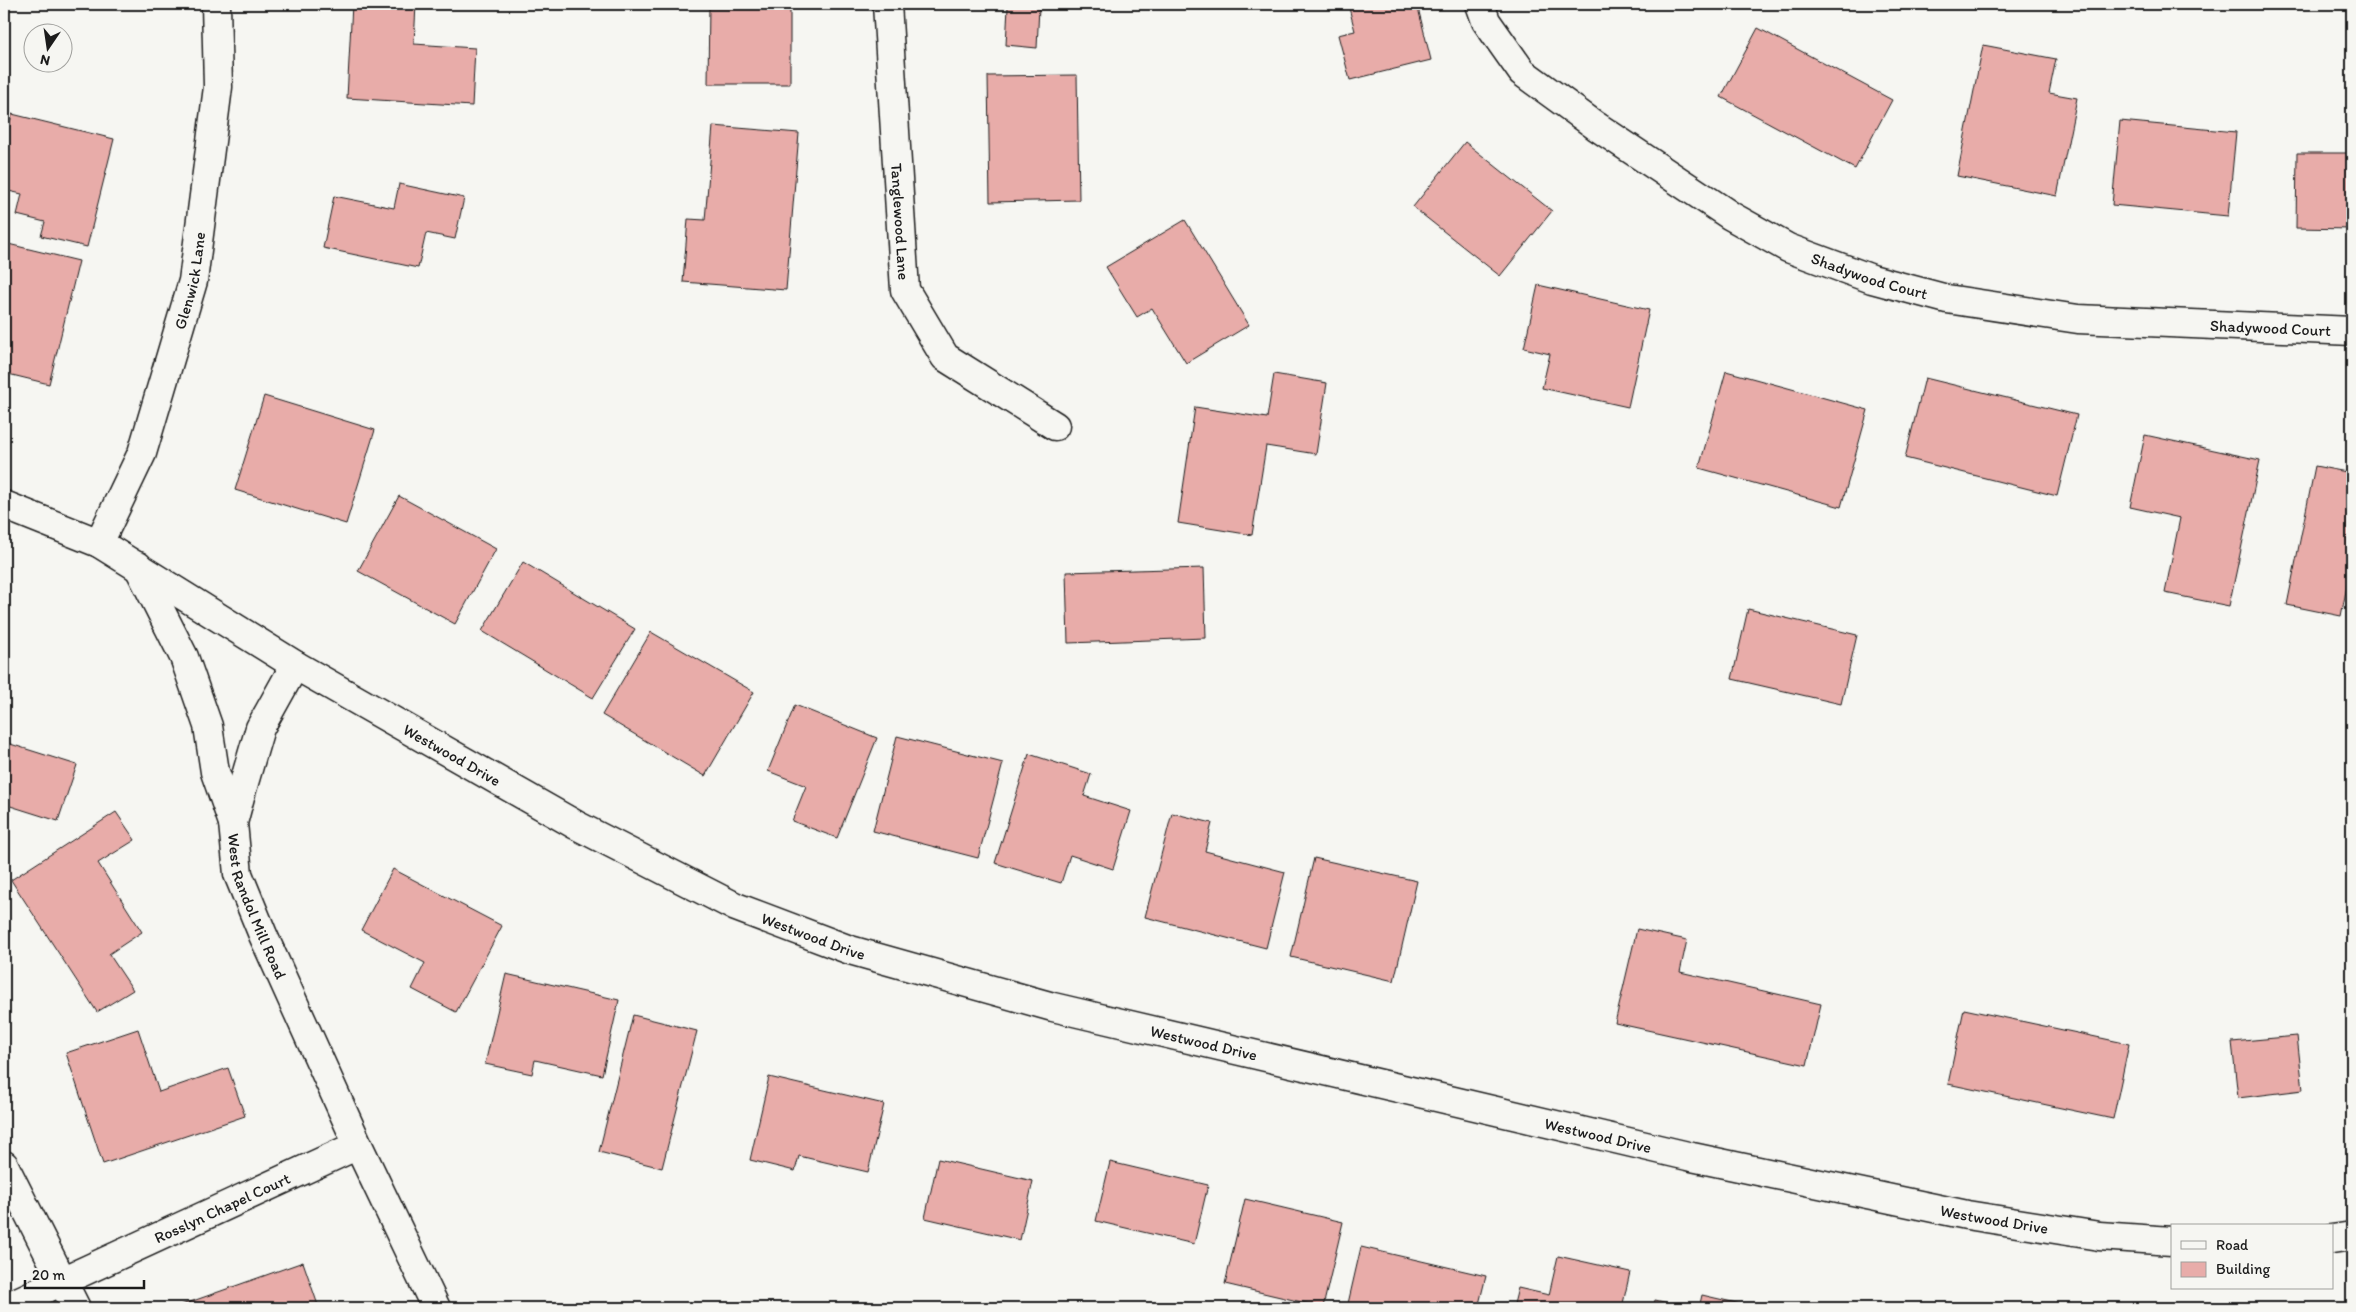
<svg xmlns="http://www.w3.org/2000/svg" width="2356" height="1312" viewBox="0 0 2356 1312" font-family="Itim,sans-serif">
<rect width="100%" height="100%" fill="#f6f6f2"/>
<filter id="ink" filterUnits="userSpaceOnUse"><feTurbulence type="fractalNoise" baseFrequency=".02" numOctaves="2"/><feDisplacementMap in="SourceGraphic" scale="10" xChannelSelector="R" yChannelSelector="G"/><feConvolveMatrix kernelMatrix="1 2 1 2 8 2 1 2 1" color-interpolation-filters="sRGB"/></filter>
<g filter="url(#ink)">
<g fill="#e8aca9" stroke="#1c1c1c">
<polygon points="352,4 416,4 414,44 475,48 472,106 347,98"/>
<polygon points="709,4 790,4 790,84 708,84"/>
<polygon points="977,4 1066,4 1066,9 1039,7 1037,48 1006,45 1008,7"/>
<polygon points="1348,4 1417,4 1431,60 1350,80 1338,35 1355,31"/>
<polygon points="1758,28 1892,100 1855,169 1721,97"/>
<polygon points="1983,45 2056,59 2049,93 2077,98 2057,196 1957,176"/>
<polygon points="1077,75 1079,200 990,202 988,76"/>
<polygon points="12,114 114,139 87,247 41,236 45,222 17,215 22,194 4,190 4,150"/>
<polygon points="2120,121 2236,132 2228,216 2112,205"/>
<polygon points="713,126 799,133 786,290 683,282 688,219 705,220"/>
<polygon points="1465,142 1552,211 1500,276 1413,207"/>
<polygon points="2297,153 2352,153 2352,229 2296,228"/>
<polygon points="399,184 464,198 455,239 426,233 418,268 323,248 334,196 394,208"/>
<polygon points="1185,220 1249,325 1186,363 1152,308 1137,317 1106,267"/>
<polygon points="4,243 79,261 49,384 4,373"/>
<polygon points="1538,285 1649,310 1628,407 1542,388 1550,354 1524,348"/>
<polygon points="1726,371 1868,410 1841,507 1699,468"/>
<polygon points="1274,374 1327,383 1316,454 1266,446 1252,535 1178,523 1195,407 1267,418"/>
<polygon points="1925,378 2077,415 2057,496 1905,458"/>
<polygon points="264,396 375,430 346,524 235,490"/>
<polygon points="2145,435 2260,460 2229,606 2165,593 2180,518 2130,507"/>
<polygon points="2315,466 2352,473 2352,571 2350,571 2341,616 2287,605"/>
<polygon points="399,496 496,549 455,624 358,571"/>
<polygon points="523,562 635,629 593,698 482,631"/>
<polygon points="1204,568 1206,638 1068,643 1066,572"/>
<polygon points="1748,609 1857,635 1841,704 1732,679"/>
<polygon points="651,632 754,692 705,776 602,715"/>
<polygon points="795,705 877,738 837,838 792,821 806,786 768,771"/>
<polygon points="897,736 1003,763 978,858 873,831"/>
<polygon points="4,742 77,765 58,821 4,804"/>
<polygon points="1029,754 1091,774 1084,796 1131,811 1113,869 1070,855 1061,883 995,863"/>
<polygon points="116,812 135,840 98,863 142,932 109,954 133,990 97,1012 11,880"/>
<polygon points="1172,813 1212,823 1205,851 1285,872 1266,948 1145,917"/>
<polygon points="1314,858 1417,881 1394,981 1291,957"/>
<polygon points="393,869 502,926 456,1012 412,989 425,963 361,930"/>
<polygon points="1637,929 1687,940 1680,972 1821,1004 1807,1065 1615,1023"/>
<polygon points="506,974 619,1000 602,1075 535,1060 532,1074 485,1064"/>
<polygon points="1964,1009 2129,1044 2113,1119 1948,1084"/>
<polygon points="633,1015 697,1031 662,1168 599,1152"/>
<polygon points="138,1029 159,1092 228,1068 245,1116 103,1164 66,1053"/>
<polygon points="2297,1036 2303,1090 2238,1098 2232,1042"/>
<polygon points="769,1077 884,1104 868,1172 799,1156 795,1171 750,1160"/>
<polygon points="938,1159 1033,1181 1020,1240 925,1218"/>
<polygon points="1110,1162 1208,1185 1194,1244 1096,1221"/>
<polygon points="1245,1199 1343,1222 1323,1307 1225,1284"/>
<polygon points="1361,1247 1486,1276 1478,1308 1347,1308"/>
<polygon points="1558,1256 1630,1272 1622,1308 1513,1308 1518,1288 1549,1295"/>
<polygon points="303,1262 319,1308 176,1308 176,1307"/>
<polygon points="1702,1295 1758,1308 1699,1308"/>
<polygon points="1655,1300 1691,1308 1653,1308"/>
</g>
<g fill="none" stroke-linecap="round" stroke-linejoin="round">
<g stroke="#1c1c1c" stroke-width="31">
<g id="street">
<path id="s1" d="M 887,4 L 905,290 L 945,357 L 1055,426"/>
<path id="s2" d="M 1480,4 L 1486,21 L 1522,72 L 1596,126 L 1731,216 L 1788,248 L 1872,279 L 1947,299 L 2078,319 L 2352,331"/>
<path id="s3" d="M 99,543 L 142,453 L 193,281 L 218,87 L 216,4"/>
<polyline points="4,1165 76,1308"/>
<path id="s4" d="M 4,1308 L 358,1145"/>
</g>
</g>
<g stroke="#1c1c1c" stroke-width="31">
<g id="secondary">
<path id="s5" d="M 4,505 L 99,543 L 295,665 L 576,825 L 736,907 L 850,950 L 1053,1007 L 1692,1157 L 1967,1215 L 2099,1236 L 2172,1241"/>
<polyline points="138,566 184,657 208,726 215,772 233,823"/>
<path id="s6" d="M 295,665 L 260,728 L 241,793 L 233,823 L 238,874 L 263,935 L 358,1145 L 436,1308"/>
<polyline points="2332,1239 2352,1236"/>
</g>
</g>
<use href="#street" stroke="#f6f6f2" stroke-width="28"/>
<use href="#secondary" stroke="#f6f6f2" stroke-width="28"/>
</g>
</g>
<g text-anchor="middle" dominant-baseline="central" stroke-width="4.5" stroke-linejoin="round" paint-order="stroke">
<g font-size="16" fill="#1c1c1c" stroke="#f6f6f2">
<text stroke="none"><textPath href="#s1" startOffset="218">Tanglewood Lane</textPath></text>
<text stroke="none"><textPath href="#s2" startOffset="486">Shadywood Court</textPath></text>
<text stroke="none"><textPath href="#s3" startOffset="279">Glenwick Lane</textPath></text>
<text stroke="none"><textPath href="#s2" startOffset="892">Shadywood Court</textPath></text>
<text stroke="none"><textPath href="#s5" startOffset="514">Westwood Drive</textPath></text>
<text stroke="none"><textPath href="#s6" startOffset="258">West Randol Mill Road</textPath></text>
<text stroke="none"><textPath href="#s5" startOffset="919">Westwood Drive</textPath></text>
<text stroke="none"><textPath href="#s5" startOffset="1324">Westwood Drive</textPath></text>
<text stroke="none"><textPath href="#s5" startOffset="1729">Westwood Drive</textPath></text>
<text stroke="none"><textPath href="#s4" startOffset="240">Rosslyn Chapel Court</textPath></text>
<text stroke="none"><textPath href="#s5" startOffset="2134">Westwood Drive</textPath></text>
</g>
</g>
<rect width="2356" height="1312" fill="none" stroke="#f6f6f2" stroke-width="20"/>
<rect x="10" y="10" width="2336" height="1292" fill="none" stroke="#1c1c1c" stroke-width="2" filter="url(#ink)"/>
<rect x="2171" y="1224" width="162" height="65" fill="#f6f6f2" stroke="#9f9f9c"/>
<rect x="2181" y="1241" width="25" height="8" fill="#f6f6f2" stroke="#9f9f9c"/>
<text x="2216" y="1250" font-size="15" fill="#1c1c1c">Road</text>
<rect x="2181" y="1262" width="25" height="15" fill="#e8aca9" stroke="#9f9f9c"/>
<text x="2216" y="1274" font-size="15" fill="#1c1c1c">Building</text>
<g transform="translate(48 48) rotate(193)"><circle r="24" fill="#f6f6f2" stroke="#9f9f9c"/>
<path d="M0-4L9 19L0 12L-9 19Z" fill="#1c1c1c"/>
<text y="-8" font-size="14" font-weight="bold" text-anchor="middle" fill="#1c1c1c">N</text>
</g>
<path d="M25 1280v8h119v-8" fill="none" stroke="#1c1c1c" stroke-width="2.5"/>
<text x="32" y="1280" font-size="15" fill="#1c1c1c" stroke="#f6f6f2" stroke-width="4" paint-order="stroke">20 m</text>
</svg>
